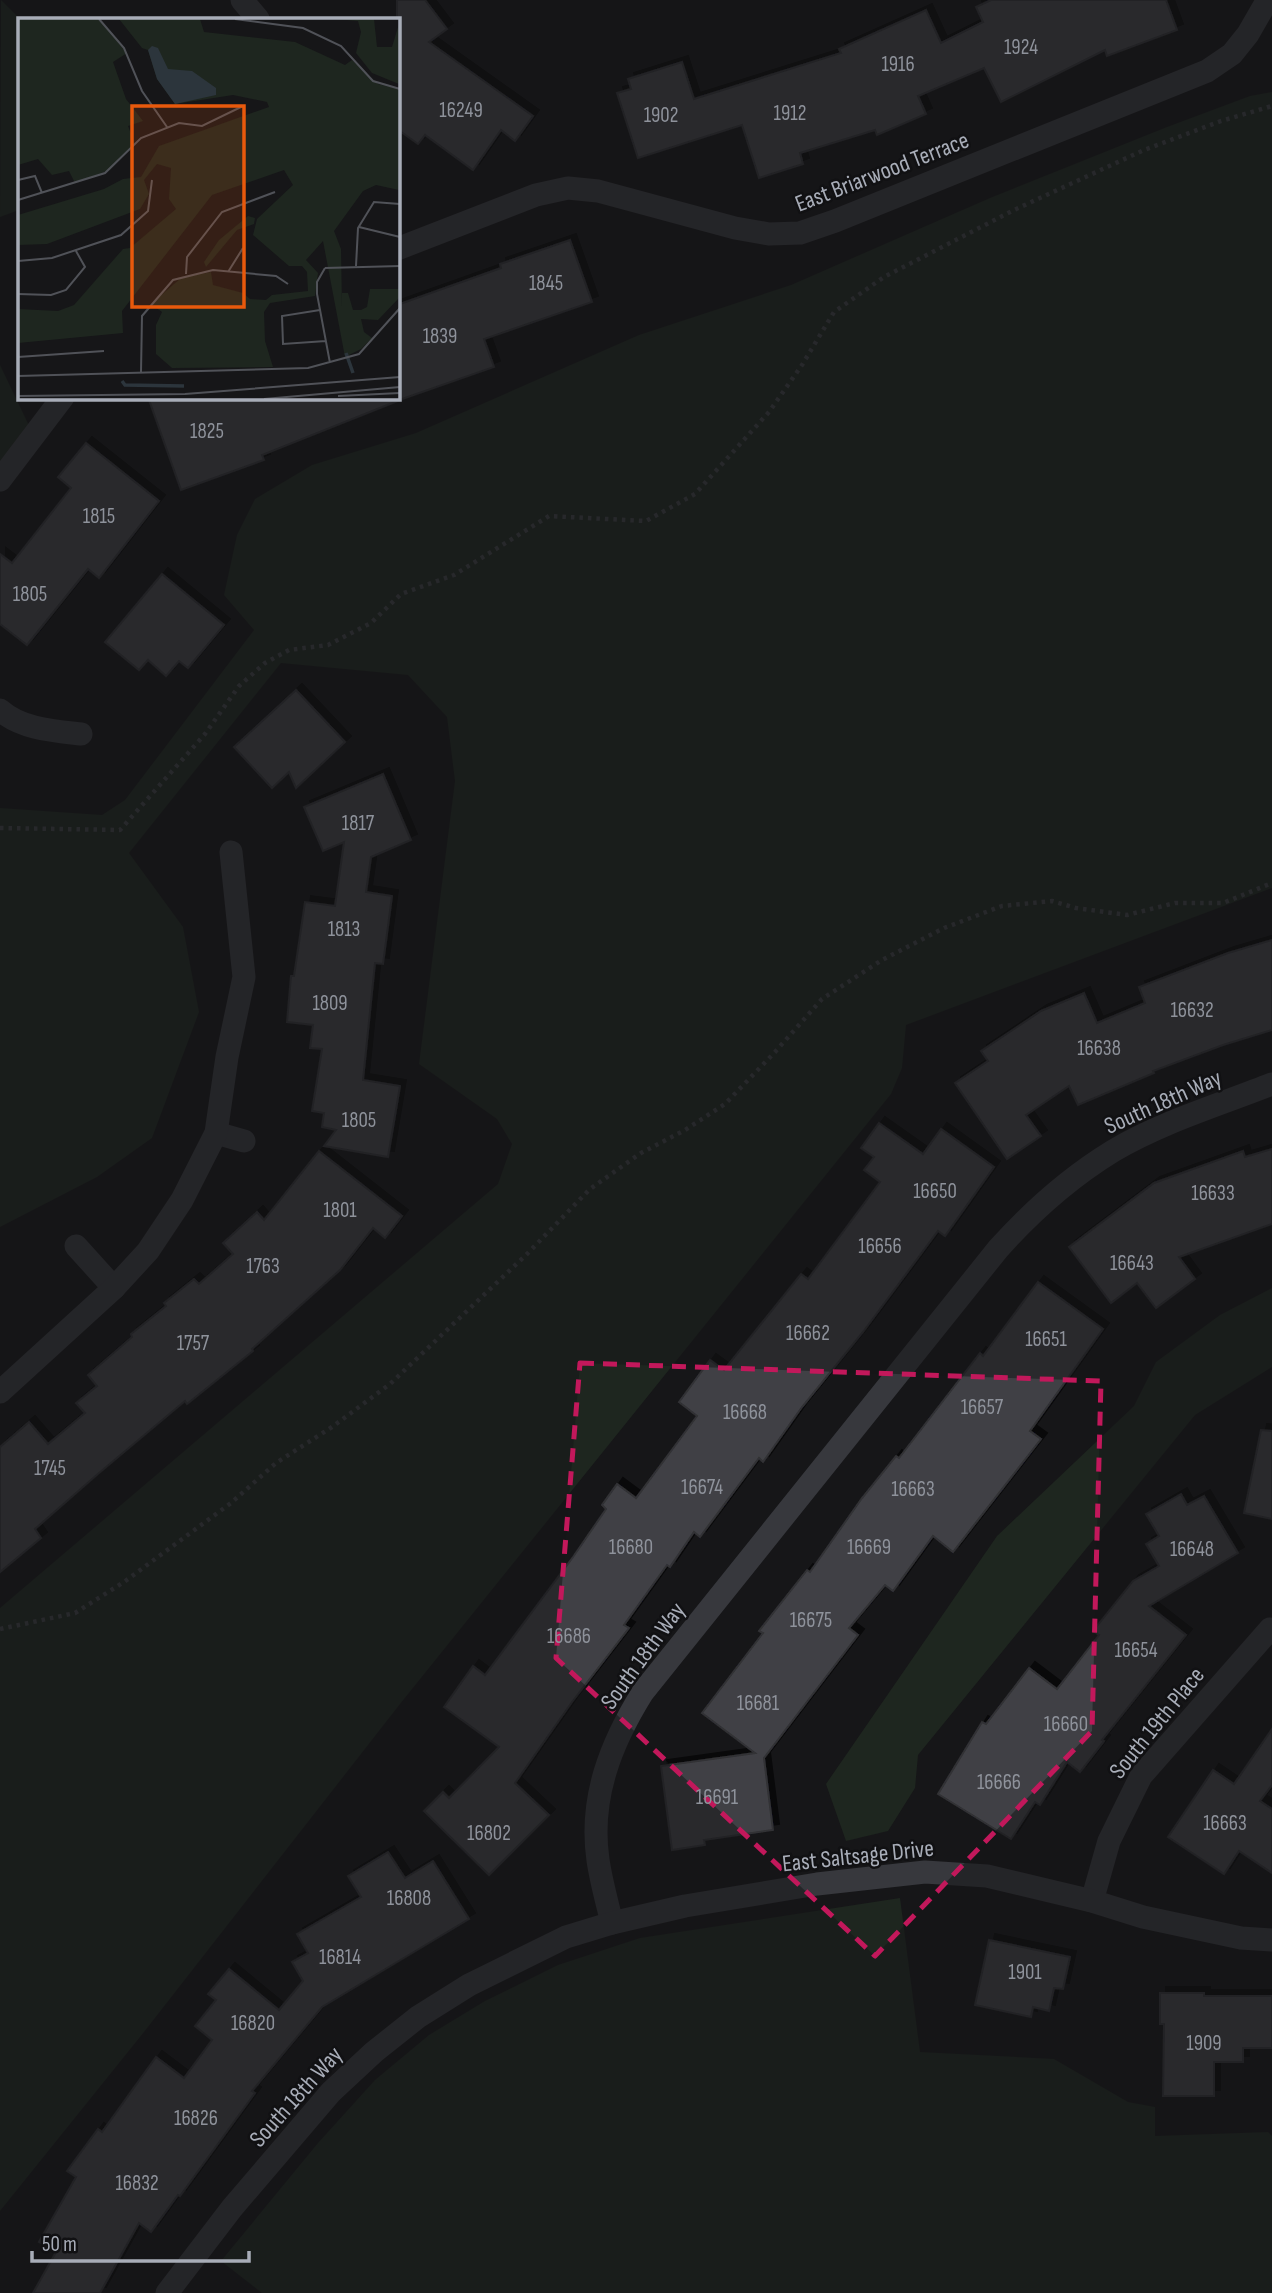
<svg xmlns="http://www.w3.org/2000/svg" width="1272" height="2293" viewBox="0 0 1272 2293" font-family="'Sofia Sans Condensed',sans-serif">
<defs>
<filter id="shadow"><feDropShadow dx="6" dy="-6" stdDeviation="0" flood-color="#0009"/></filter>
</defs>
<rect width="100%" height="100%" fill="#161618"/>
<g fill="#1e261f">
<polygon points="1,0 20,19 19,210 0,217"/>
<polygon points="1272,92 1272,888 906,1025 902,1068 891,1094 400,1704 144,2032 0,2211 0,1608 498,1184 512,1144 497,1119 419,1064 455,781 447,717 408,675 281,663 129,853 183,927 199,1012 152,1138 97,1177 0,1227 0,808 102,815 125,800 254,630 224,595 237,535 255,499 312,465 416,433 639,335 791,285 990,198 1167,127 1250,96"/>
<polygon points="0,365 34,436 0,480"/>
<polygon points="1272,1288 1272,1367 1195,1415 918,1755 915,1788 888,1831 846,1841 826,1784 997,1536 1134,1406 1156,1362 1220,1315"/>
<polygon points="900,1898 920,2052 1054,2059 1128,2102 1155,2107 1155,2136 1268,2132 1272,2136 1272,2293 262,2293 221,2261 318,2143 375,2080 429,2035 485,2001 558,1965 640,1938"/>
</g>
<g fill="#404145" stroke="#303034" stroke-width="2" filter="url(#shadow)">
<polygon points="397,0 425,0 447,29 429,42 533,116 515,141 501,130 473,170 425,135 418,144 397,129"/>
<polygon points="991,0 1166,0 1177,30 1107,56 1105,50 1001,102 984,68 918,96 926,114 877,135 875,130 800,153 803,164 759,178 742,125 638,158 617,93 631,89 628,79 682,62 694,99 841,53 839,49 926,10 941,43 983,22 976,7"/>
<polygon points="570,240 592,302 484,339 494,367 405,398 262,455 264,460 181,490 148,397 397,397 397,305 501,268 500,264"/>
<polygon points="86,443 159,501 99,578 88,569 27,645 0,624 0,554 12,563 71,488 58,477"/>
<polygon points="162,574 224,625 188,668 179,661 166,676 148,660 139,670 105,642"/>
<polygon points="296,690 345,742 296,788 289,772 272,788 234,747"/>
<polygon points="383,774 411,840 371,857 366,892 392,896 383,964 375,963 363,1080 400,1086 388,1157 324,1146 336,1130 322,1127 324,1113 312,1111 322,1049 310,1048 313,1025 287,1022 291,976 294,976 305,902 335,906 344,842 323,851 304,807"/>
<polygon points="1272,940 1272,1030 1223,1045 1153,1071 1154,1073 1078,1105 1069,1086 1026,1115 1041,1136 1007,1159 955,1083 988,1061 981,1051 1041,1011 1084,993 1097,1023 1145,1003 1139,987 1228,953"/>
<polygon points="879,1123 923,1154 941,1129 994,1167 945,1236 938,1231 863,1332 802,1407 763,1462 759,1458 700,1537 694,1532 670,1567 667,1565 624,1625 629,1628 572,1702 515,1783 549,1815 489,1875 424,1811 443,1792 449,1798 499,1747 444,1707 473,1666 485,1675 573,1557 606,1509 602,1505 617,1484 636,1498 697,1416 679,1402 710,1360 724,1370 801,1274 808,1279 880,1182 864,1170 874,1157 861,1148"/>
<polygon points="1272,1149 1272,1224 1179,1257 1195,1279 1156,1308 1137,1283 1111,1303 1069,1247 1154,1183 1243,1151 1245,1157"/>
<polygon points="319,1151 402,1216 385,1238 373,1228 340,1270 252,1349 253,1351 187,1404 185,1401 99,1473 35,1529 41,1538 0,1572 0,1447 29,1422 48,1444 85,1413 76,1403 97,1386 88,1375 132,1337 131,1334 166,1306 164,1303 194,1279 199,1284 233,1254 223,1243 257,1212 264,1220"/>
<polygon points="1038,1282 1103,1329 1030,1431 1041,1439 953,1552 933,1536 893,1591 885,1585 849,1628 858,1635 764,1758 773,1830 704,1840 705,1845 672,1850 661,1766 755,1753 702,1713 763,1633 759,1631 807,1570 810,1572 862,1498 896,1456 899,1458 980,1353 983,1356"/>
<polygon points="1261,1430 1272,1431 1272,1519 1244,1513"/>
<polygon points="1181,1494 1187,1505 1204,1496 1238,1553 1149,1606 1186,1635 1102,1740 1104,1741 1080,1772 1067,1762 1040,1805 1035,1802 1011,1839 938,1794 982,1722 986,1724 1029,1668 1057,1689 1099,1635 1093,1631 1133,1581 1159,1566 1146,1544 1159,1536 1146,1514"/>
<polygon points="1272,1729 1272,1785 1260,1801 1272,1809 1272,1873 1239,1851 1224,1874 1168,1837 1213,1770 1234,1784"/>
<polygon points="388,1852 405,1878 433,1861 469,1919 322,2007 252,2091 255,2093 180,2196 178,2195 151,2232 139,2223 100,2293 33,2293 56,2252 39,2242 76,2177 67,2171 98,2129 102,2132 156,2057 184,2078 212,2040 195,2026 216,2000 208,1994 229,1969 279,2010 303,1981 292,1962 308,1953 297,1934 361,1897 348,1876"/>
<polygon points="989,1940 1070,1957 1063,1989 1054,1988 1049,2011 1033,2007 1031,2017 975,2005"/>
<polygon points="1160,1993 1204,1993 1204,1996 1272,1996 1272,2048 1243,2048 1243,2062 1214,2062 1214,2096 1163,2096 1164,2024 1160,2024"/>
</g>
<g fill="none" stroke-linecap="round" stroke-linejoin="round">
<g stroke="#3d3f44" stroke-width="4.5" stroke-dasharray="3.5 5" stroke-linecap="butt">
<polyline points="0,828 120,830 205,734 239,686 265,663 289,650 328,645 371,623 401,594 454,575 549,516 646,521 695,494 769,412 802,365 834,312 884,277 1014,210 1144,150 1221,121 1272,106"/>
<polyline points="0,1629 75,1613 124,1582 231,1503 276,1463 332,1427 390,1384 527,1254 590,1189 641,1153 685,1130 725,1104 775,1052 822,999 882,960 944,928 1002,906 1052,901 1076,908 1127,915 1175,903 1223,903 1272,883"/>
</g>
<g stroke="#37383d" stroke-width="23">
<polyline points="242,0 258,19"/>
<polyline points="397,249 536,195 568,188 598,191 735,228 769,234 800,233 835,221 1207,71 1232,54 1248,34 1267,1"/>
<polyline points="0,480 63,397"/>
<path d="M 0,710 C 21,729 54,731 81,734"/>
<polyline points="216,1133 244,1141"/>
<polyline points="76,1246 114,1288"/>
<polyline points="0,1392 114,1288 148,1251 182,1200 216,1133 227,1057 244,977 231,852"/>
<polyline points="1092,1901 1109,1841 1141,1776 1270,1629"/>
<path d="M 612,1923 C 607,1902 601,1881 598,1860 C 589,1798 611,1743 643,1692 L 998,1249 C 1032,1211 1069,1178 1113,1151 C 1162,1122 1219,1105 1272,1084"/>
<polyline points="167,2293 232,2208 331,2092 374,2052 418,2017 469,1985 566,1937 612,1923 685,1906 817,1884 925,1872 987,1876 1092,1901 1143,1917 1241,1938 1272,1940"/>
</g>
</g>
<path d="M0 0H1272V2293H0ZM 580,1363 L 1101,1381 L 1092,1731 L 875,1956 L 556,1658 Z" fill="#161618" fill-opacity=".55" fill-rule="evenodd"/>
<path fill="none" stroke="#c2185b" stroke-width="5" stroke-dasharray="14 9" stroke-linejoin="round" d="M 580,1363 L 1101,1381 L 1092,1731 L 875,1956 L 556,1658 Z"/>
<g text-anchor="middle" dominant-baseline="central" stroke-width="5" stroke-linejoin="round" paint-order="stroke">
<g font-size="21" fill="#8e929b">
<text x="1021" y="47">1924</text>
<text x="898" y="64">1916</text>
<text x="461" y="110">16249</text>
<text x="790" y="113">1912</text>
<text x="661" y="115">1902</text>
<text x="546" y="283">1845</text>
<text x="440" y="336">1839</text>
<text x="207" y="431">1825</text>
<text x="99" y="516">1815</text>
<text x="30" y="594">1805</text>
<text x="358" y="823">1817</text>
<text x="344" y="929">1813</text>
<text x="330" y="1003">1809</text>
<text x="1192" y="1010">16632</text>
<text x="1099" y="1048">16638</text>
<text x="359" y="1120">1805</text>
<text x="935" y="1191">16650</text>
<text x="1213" y="1193">16633</text>
<text x="340" y="1210">1801</text>
<text x="880" y="1246">16656</text>
<text x="1132" y="1263">16643</text>
<text x="263" y="1266">1763</text>
<text x="808" y="1333">16662</text>
<text x="1046" y="1339">16651</text>
<text x="193" y="1343">1757</text>
<text x="982" y="1407">16657</text>
<text x="745" y="1412">16668</text>
<text x="50" y="1468">1745</text>
<text x="702" y="1487">16674</text>
<text x="913" y="1489">16663</text>
<text x="631" y="1547">16680</text>
<text x="869" y="1547">16669</text>
<text x="1192" y="1549">16648</text>
<text x="811" y="1620">16675</text>
<text x="569" y="1636">16686</text>
<text x="1136" y="1650">16654</text>
<text x="758" y="1703">16681</text>
<text x="1066" y="1724">16660</text>
<text x="999" y="1782">16666</text>
<text x="717" y="1797">16691</text>
<text x="1225" y="1823">16663</text>
<text x="489" y="1833">16802</text>
<text x="409" y="1898">16808</text>
<text x="340" y="1957">16814</text>
<text x="1025" y="1972">1901</text>
<text x="253" y="2023">16820</text>
<text x="1204" y="2043">1909</text>
<text x="196" y="2118">16826</text>
<text x="137" y="2183">16832</text>
</g>
<g font-size="24" fill="#a8adb8" stroke="#111113">
<text transform="translate(882 172) rotate(-21)">East Briarwood Terrace</text>
<text transform="translate(1163 1102) rotate(-24)">South 18th Way</text>
<text transform="translate(643 1656) rotate(-54)">South 18th Way</text>
<text transform="translate(1157 1723) rotate(-51)">South 19th Place</text>
<text transform="translate(858 1856) rotate(-6)">East Saltsage Drive</text>
<text transform="translate(296 2097) rotate(-48)">South 18th Way</text>
</g>
</g>
<g transform="translate(18 18)">
<rect width="382" height="382" fill="#161618"/>
<path d="M 0,1 L 81,1 L 109,35 L 95,44 L 108,81 L 125,103 L 110,108 L 117,126 L 92,152 L 57,165 L 51,153 L 34,157 L 20,141 L 0,147 ZM 101,1 L 182,1 L 186,14 L 277,24 L 327,47 L 334,42 L 360,66 L 381,71 L 381,172 L 358,167 L 345,173 L 316,213 L 323,231 L 324,289 L 324,275 L 330,275 L 335,292 L 343,292 L 349,289 L 352,271 L 381,271 L 381,280 L 360,302 L 343,301 L 346,314 L 354,320 L 343,331 L 327,339 L 305,223 L 288,242 L 300,255 L 297,278 L 252,285 L 246,294 L 247,323 L 255,349 L 154,350 L 138,336 L 138,307 L 144,294 L 133,286 L 163,260 L 193,254 L 195,267 L 225,275 L 232,281 L 248,282 L 254,277 L 290,273 L 289,254 L 284,248 L 271,248 L 235,217 L 239,201 L 275,167 L 266,152 L 194,177 L 104,293 L 105,315 L 0,325 L 0,291 L 40,293 L 56,287 L 105,231 L 112,230 L 158,191 L 151,181 L 153,150 L 139,146 L 126,162 L 131,176 L 122,191 L 29,226 L 0,227 L 0,197 L 86,171 L 105,161 L 123,159 L 141,128 L 251,89 L 249,84 L 215,77 L 157,86 L 139,61 L 130,32 L 124,30 ZM 318,1 L 356,1 L 359,29 L 374,29 L 381,6 L 381,66 L 354,55 L 338,35 L 343,14 L 340,3 ZM 230,198 L 237,200 L 236,206 L 219,212 L 188,249 L 186,244 L 201,222 Z" fill="#1e261f"/>
<path d="M 134,28 L 140,30 L 150,51 L 174,53 L 198,70 L 198,77 L 157,86 L 139,61 L 130,32 Z" fill="#2c353c"/>
<path fill="none" stroke="#2c353c" stroke-width="3.5" d="M 328,335 L 335,355M 104,363 L 107,367 L 166,368"/>
<path fill="none" stroke="#505258" stroke-width="2" d="M 81,1 L 106,30 L 124,73 L 149,109M 217,1 L 285,10 L 323,28 L 355,63 L 382,71M 0,162 L 17,158 L 24,175M 0,182 L 87,155 L 123,120 L 161,105 L 184,108 L 225,88M 341,209 L 382,219M 0,243 L 34,240 L 103,217 L 130,193 L 134,162M 338,248 L 340,210 L 356,184 L 382,186M 307,250 L 299,264 L 299,276 L 312,345M 307,250 L 382,248M 210,254 L 225,230M 168,256 L 169,239 L 204,194 L 257,174M 0,276 L 33,277 L 48,272 L 67,249 L 58,233M 302,292 L 264,298 L 265,326 L 308,323M 0,339 L 86,333M 123,354 L 124,298 L 155,262 L 195,252 L 258,258 L 270,266M 0,358 L 290,350 L 341,336 L 382,290M 0,378 L 167,376 L 382,359M 320,378 L 382,375M 246,381 L 382,369"/>
<path fill="#e8590c" fill-opacity="0.15" stroke="#e8590c" stroke-width="3.5" d="M 114,88 L 226,88 L 226,289 L 114,289 Z"/>
<rect width="382" height="382" fill="none" stroke="#a8adb8" stroke-width="3.5"/>
</g>
<path d="M32 2251v10h217v-10" fill="none" stroke="#a8adb8" stroke-width="3.5"/>
<text x="42" y="2251" font-size="21" fill="#a8adb8" stroke="#111113" stroke-width="5" paint-order="stroke">50 m</text>
</svg>
